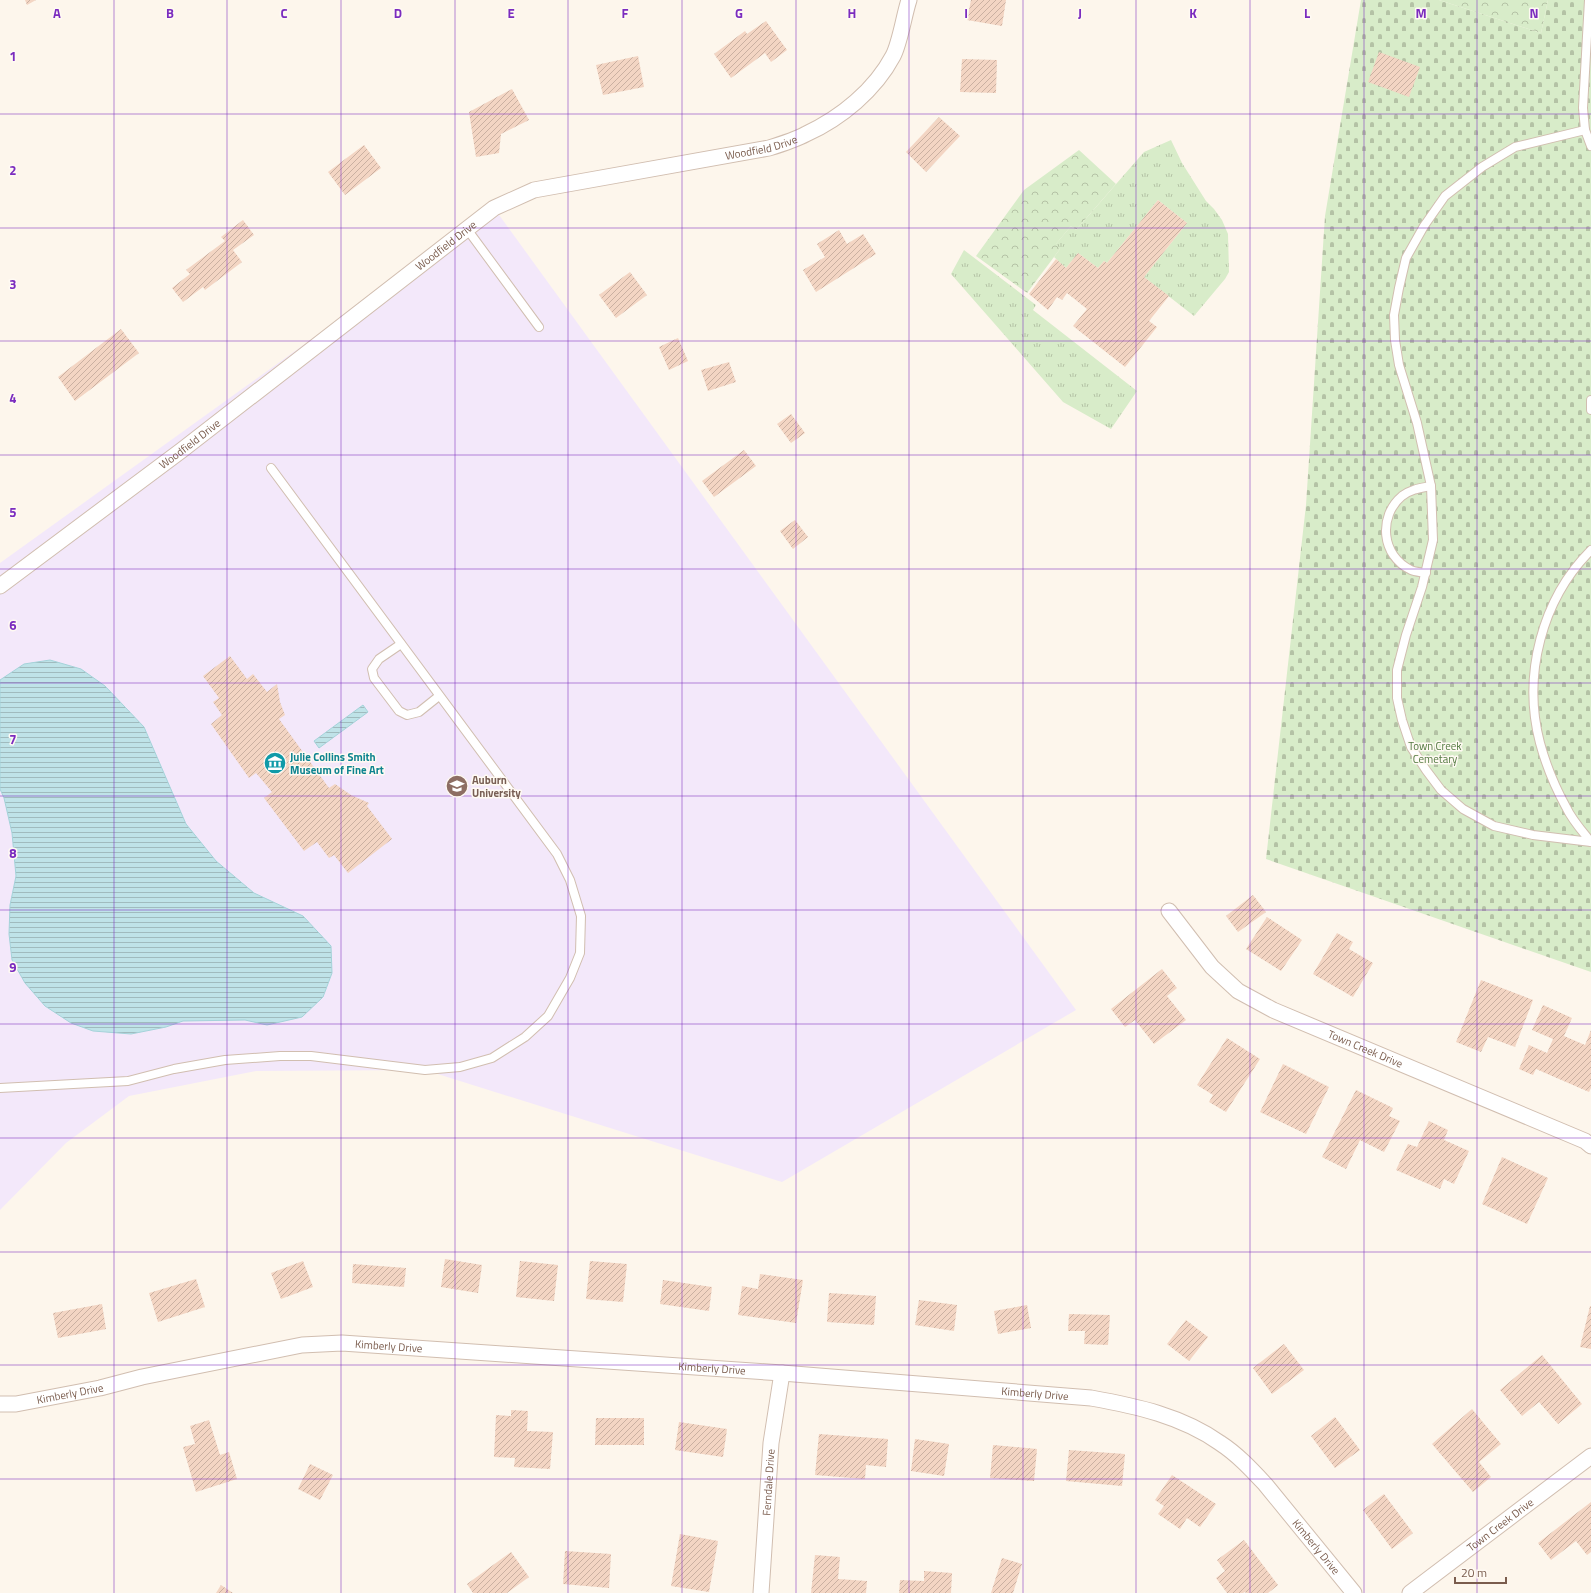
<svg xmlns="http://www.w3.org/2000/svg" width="1591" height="1593" viewBox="0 0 1591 1593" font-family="'Titillium Web',sans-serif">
<defs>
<pattern id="grass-tufts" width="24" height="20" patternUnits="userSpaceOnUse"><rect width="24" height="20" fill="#d8ecc9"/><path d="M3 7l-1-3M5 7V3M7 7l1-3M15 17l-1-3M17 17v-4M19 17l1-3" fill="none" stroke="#b4c2a5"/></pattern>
<pattern id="cemetery-stones" width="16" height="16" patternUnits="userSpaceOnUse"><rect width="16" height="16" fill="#d8ecc9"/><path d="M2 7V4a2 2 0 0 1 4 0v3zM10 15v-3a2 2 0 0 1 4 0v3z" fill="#b4c2a5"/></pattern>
<pattern id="park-crowns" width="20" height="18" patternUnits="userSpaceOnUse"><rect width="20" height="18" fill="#d8ecc9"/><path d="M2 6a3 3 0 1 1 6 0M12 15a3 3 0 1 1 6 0" fill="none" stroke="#b4c2a5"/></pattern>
<pattern id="water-rules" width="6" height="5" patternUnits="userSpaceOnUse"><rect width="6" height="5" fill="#bfe3e8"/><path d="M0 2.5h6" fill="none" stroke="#a0bbbe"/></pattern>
<pattern id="building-hatch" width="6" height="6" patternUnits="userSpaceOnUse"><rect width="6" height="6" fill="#f3d5c3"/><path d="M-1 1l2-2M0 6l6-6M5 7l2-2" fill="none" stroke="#cab0a1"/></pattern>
</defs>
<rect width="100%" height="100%" fill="#fdf6ec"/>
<polygon fill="#f3e8fa" points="494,208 1076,1010 782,1182 425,1070 256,1071 129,1096 66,1143 0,1210 0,563"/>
<g fill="url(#grass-tufts)">
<polygon points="1171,140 1182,163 1206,201 1214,209 1222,220 1228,234 1229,272 1225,279 1194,316 1144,277 1187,223 1158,200 1107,263 1104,261 1098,268 1078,253 1066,268 1054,257 1060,249 1055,245 1071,226 1076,230 1144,152"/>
<polygon points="964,250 1036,305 1033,310 1137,391 1111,429 1063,402 951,274"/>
</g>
<polygon fill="url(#cemetery-stones)" points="1361,0 1439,0 1541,33 1548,0 1591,0 1591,972 1266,859 1306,505 1325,216"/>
<g fill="url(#park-crowns)">
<polygon points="1439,0 1548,0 1541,33"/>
<polygon points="1079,150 1116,184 1076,230 1071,226 1056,244 1060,249 1027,293 976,256 1024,190"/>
</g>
<g fill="url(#water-rules)" stroke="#a5d3da">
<polygon points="50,660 81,669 105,686 144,727 186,824 216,861 254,893 303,916 331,946 332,973 323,997 302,1017 267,1025 245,1020 183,1021 166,1027 131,1034 93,1031 71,1023 45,1006 25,983 12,960 9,934 10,905 16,876 12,833 4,798 0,789 0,680 24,664"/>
<polygon points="363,705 368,712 319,748 314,741"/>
</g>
<g fill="url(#building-hatch)">
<polygon points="25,0 36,0 27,5"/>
<polygon points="971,0 1006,0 1002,26 967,20"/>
<polygon points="766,21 787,50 771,62 765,53 731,78 714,54 745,31 747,34"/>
<polygon points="1379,52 1420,67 1409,97 1368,82"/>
<polygon points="638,56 644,87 603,95 596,65"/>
<polygon points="962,59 997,60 996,93 960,92"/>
<polygon points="512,89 529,120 501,134 499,153 476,157 469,112"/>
<polygon points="939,117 960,136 926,172 906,152"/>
<polygon points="364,145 381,168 345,195 328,172"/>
<polygon points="1158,200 1187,223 1144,277 1169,296 1149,321 1157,327 1125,367 1073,326 1087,309 1067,293 1062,300 1057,297 1048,310 1029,294 1056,259 1066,268 1078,253 1098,268 1104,261 1107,263"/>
<polygon points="243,220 254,235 233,250 242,262 205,290 203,287 183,302 172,288 190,274 186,270 225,241 221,237"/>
<polygon points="839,230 847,244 863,234 876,254 816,292 803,270 825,257 817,244"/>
<polygon points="630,272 647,295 616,318 599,295"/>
<polygon points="121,329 139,353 75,401 58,377"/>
<polygon points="678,338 688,361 669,370 659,347"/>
<polygon points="729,362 736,382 708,391 701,370"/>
<polygon points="791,414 805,433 791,443 777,424"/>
<polygon points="744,450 756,466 714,497 702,481"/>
<polygon points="795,520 808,537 793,549 780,531"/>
<polygon points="230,656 247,679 253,674 267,692 277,684 280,702 285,715 279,719 329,788 335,784 351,795 369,803 367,806 392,839 348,873 334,855 329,858 317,842 304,851 264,798 272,792 256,773 249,778 211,724 222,715 213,702 219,698 203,676"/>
<polygon points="1253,895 1266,912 1238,932 1226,916"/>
<polygon points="1267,917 1302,940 1281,971 1246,949"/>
<polygon points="1337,933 1353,942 1349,949 1373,963 1353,997 1313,974"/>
<polygon points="1162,969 1177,988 1167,996 1186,1020 1154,1044 1135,1020 1125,1027 1111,1009"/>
<polygon points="1481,980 1533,1000 1515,1047 1488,1037 1481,1052 1456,1042"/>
<polygon points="1543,1005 1572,1018 1564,1036 1585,1045 1591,1030 1591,1088 1589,1092 1536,1069 1533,1075 1519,1069 1529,1045 1547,1053 1553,1039 1532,1030"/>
<polygon points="1227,1038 1260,1059 1226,1112 1209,1102 1213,1095 1197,1085"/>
<polygon points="1283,1064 1329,1087 1306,1134 1260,1112"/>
<polygon points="1356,1090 1393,1108 1389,1116 1400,1121 1384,1152 1360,1140 1346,1169 1322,1157"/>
<polygon points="1429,1121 1448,1130 1444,1140 1469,1151 1454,1184 1444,1179 1440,1189 1396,1170 1408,1144 1417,1147"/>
<polygon points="1502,1157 1548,1178 1527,1224 1482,1204"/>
<polygon points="445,1259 482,1265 478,1293 441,1287"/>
<polygon points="303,1261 313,1287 281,1299 271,1273"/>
<polygon points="520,1261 558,1265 554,1301 516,1297"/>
<polygon points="590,1261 627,1264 623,1302 586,1299"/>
<polygon points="353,1264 406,1268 404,1287 352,1283"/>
<polygon points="760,1274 803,1280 796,1323 738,1315 742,1286 758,1289"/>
<polygon points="196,1279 205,1307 158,1322 149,1293"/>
<polygon points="663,1280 712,1287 709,1311 660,1304"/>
<polygon points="829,1293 876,1296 874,1325 827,1322"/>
<polygon points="919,1300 957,1305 954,1331 915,1325"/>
<polygon points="102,1304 106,1329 58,1338 53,1313"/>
<polygon points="1027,1305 1031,1328 998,1334 994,1311"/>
<polygon points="1590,1306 1591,1306 1591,1349 1580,1347"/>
<polygon points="1069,1314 1110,1315 1108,1345 1084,1344 1085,1331 1068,1331"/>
<polygon points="1186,1320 1208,1337 1189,1361 1167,1344"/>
<polygon points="1284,1344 1304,1370 1272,1394 1253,1368"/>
<polygon points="1542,1355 1582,1404 1558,1424 1539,1402 1522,1416 1500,1390"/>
<polygon points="1472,1409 1501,1444 1479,1462 1491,1477 1473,1492 1432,1444"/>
<polygon points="511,1410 528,1411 527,1431 553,1432 550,1469 514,1467 515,1458 494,1457 496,1415 511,1416"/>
<polygon points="1335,1417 1360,1450 1335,1468 1311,1436"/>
<polygon points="596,1418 644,1418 644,1445 595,1445"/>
<polygon points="209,1420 220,1455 229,1452 237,1479 196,1492 183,1447 195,1444 190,1426"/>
<polygon points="679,1422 727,1429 723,1457 675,1450"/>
<polygon points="819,1434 888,1439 886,1467 866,1465 865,1479 815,1475"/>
<polygon points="915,1439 949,1444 944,1476 911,1471"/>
<polygon points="993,1445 1037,1449 1034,1481 990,1478"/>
<polygon points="1069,1450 1125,1454 1122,1486 1066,1481"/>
<polygon points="310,1464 333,1475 320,1500 298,1489"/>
<polygon points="1172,1475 1216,1504 1200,1527 1187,1518 1180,1529 1158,1514 1164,1506 1155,1500"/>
<polygon points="1384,1494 1413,1533 1392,1549 1363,1510"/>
<polygon points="1591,1502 1591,1552 1587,1555 1576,1541 1551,1560 1538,1543"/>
<polygon points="680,1534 718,1541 709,1592 671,1586"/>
<polygon points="1244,1540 1278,1585 1268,1593 1246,1593 1245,1592 1243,1593 1227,1593 1216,1578 1225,1571 1217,1560"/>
<polygon points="565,1551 611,1554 609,1588 563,1584"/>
<polygon points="511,1552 529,1577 507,1593 473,1593 467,1584"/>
<polygon points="815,1555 840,1557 838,1579 867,1581 866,1593 811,1593"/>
<polygon points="1002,1558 1022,1564 1013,1593 991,1593"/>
<polygon points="924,1571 952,1573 951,1593 899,1593 900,1580 924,1581"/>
<polygon points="221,1585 233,1593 216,1593"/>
</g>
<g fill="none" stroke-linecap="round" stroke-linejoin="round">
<g stroke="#d1beb0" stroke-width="10">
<g id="lane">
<polyline points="1589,0 1583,108 1585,130 1591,146"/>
<polyline points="1585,130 1515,147 1482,167 1445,196 1424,226 1406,258 1399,288 1394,315 1395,340 1399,365 1417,423 1431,486 1433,540 1422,587 1406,635 1397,670 1397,698 1402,720 1411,747 1426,770 1441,790 1463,809 1494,826 1533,835 1591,842"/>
<polyline points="467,229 539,327"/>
<polyline points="1591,400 1591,410"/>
<path d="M 1591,550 C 1542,599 1522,675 1540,743 C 1546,765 1555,787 1566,807 C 1572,820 1582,831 1591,842"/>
<path d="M 1426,573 C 1421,572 1415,572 1411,570 C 1381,556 1378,516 1402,496 C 1411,489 1421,488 1431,486"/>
<polyline points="401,644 379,659 372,669 374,678 399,711 407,715 419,712 439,696"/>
<polyline points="0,1088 128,1081 174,1069 225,1060 280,1056 311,1056 425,1070 460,1067 492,1058 525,1037 548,1016 570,978 580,953 581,916 570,880 557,854 271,468"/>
</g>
</g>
<g stroke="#d1beb0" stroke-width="17">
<g id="street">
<path id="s1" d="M 0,586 L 182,450 L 494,208 L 534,190 L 769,148 C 782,144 795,140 806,134 C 841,118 875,90 893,56 C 900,43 904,15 909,0"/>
<path id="s2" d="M 1169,911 L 1212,967 L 1238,991 L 1273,1010 L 1585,1141 L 1591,1146"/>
<path id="s3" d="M 0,1404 L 16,1404 L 100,1388 L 142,1377 L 302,1345 L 342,1343 L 782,1373 L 1091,1398 C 1136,1406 1182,1416 1220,1443 C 1237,1454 1251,1469 1265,1484 L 1354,1593"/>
<path id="s4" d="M 761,1593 L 771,1443 L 782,1373"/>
<path id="s5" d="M 1410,1593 L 1591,1456"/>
</g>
</g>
<use href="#lane" stroke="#fff" stroke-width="8"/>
<use href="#street" stroke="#fff" stroke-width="15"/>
</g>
<path fill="none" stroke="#7b2cbf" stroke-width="1" stroke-opacity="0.55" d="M 114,0 L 114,1593M 227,0 L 227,1593M 341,0 L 341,1593M 455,0 L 455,1593M 568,0 L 568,1593M 682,0 L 682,1593M 796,0 L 796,1593M 909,0 L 909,1593M 1023,0 L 1023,1593M 1136,0 L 1136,1593M 1250,0 L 1250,1593M 1364,0 L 1364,1593M 1477,0 L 1477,1593M 0,114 L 1591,114M 0,228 L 1591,228M 0,341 L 1591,341M 0,455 L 1591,455M 0,569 L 1591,569M 0,683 L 1591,683M 0,796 L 1591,796M 0,910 L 1591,910M 0,1024 L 1591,1024M 0,1138 L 1591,1138M 0,1252 L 1591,1252M 0,1365 L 1591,1365M 0,1479 L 1591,1479"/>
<defs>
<g id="museum-disc" transform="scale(1.15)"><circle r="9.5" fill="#0f9aa8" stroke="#fffaf3"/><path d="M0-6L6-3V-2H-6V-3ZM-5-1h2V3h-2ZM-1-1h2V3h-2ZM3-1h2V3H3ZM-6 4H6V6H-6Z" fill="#fff"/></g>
<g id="university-disc" transform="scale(1.15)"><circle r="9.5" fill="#8d6e63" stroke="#fffaf3"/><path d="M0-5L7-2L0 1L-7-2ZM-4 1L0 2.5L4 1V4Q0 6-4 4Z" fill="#fff"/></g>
</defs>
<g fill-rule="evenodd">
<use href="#museum-disc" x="275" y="763"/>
<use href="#university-disc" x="457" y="786"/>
</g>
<g text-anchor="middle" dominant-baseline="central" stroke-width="3" stroke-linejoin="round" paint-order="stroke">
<g font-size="11" fill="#7a5c4d" stroke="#fffaf3">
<text stroke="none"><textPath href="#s1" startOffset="897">Woodfield Drive</textPath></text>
<text stroke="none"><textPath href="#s1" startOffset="561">Woodfield Drive</textPath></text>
<text stroke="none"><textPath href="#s1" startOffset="237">Woodfield Drive</textPath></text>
<text stroke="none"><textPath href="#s2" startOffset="246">Town Creek Drive</textPath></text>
<text stroke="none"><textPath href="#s3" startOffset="395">Kimberly Drive</textPath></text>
<text stroke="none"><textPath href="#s3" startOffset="719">Kimberly Drive</textPath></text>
<text stroke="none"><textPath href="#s3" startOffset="71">Kimberly Drive</textPath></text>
<text stroke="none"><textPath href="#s3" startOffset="1043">Kimberly Drive</textPath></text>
<text stroke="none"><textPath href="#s4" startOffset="111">Ferndale Drive</textPath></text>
<text stroke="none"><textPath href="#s5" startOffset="113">Town Creek Drive</textPath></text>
<text stroke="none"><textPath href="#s3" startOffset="1379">Kimberly Drive</textPath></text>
</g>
<g font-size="11" fill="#537a41" stroke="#fffaf3">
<text x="1435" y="746">Town Creek<tspan x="1435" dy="13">Cemetary</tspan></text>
</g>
<g font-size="11" font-weight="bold" fill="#0d838f" stroke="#fffaf3" text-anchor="start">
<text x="290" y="757">Julie Collins Smith<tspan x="290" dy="13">Museum of Fine Art</tspan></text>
</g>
<g font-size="11" font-weight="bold" fill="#785e54" stroke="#fffaf3" text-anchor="start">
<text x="472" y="780">Auburn<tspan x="472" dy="13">University</tspan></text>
</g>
</g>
<g font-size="13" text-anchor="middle" font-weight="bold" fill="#7b2cbf" stroke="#fffaf3" stroke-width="3" stroke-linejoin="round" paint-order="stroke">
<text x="57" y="18">A</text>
<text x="170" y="18">B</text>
<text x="284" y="18">C</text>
<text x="398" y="18">D</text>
<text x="511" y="18">E</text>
<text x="625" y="18">F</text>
<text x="739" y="18">G</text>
<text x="852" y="18">H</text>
<text x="966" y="18">I</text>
<text x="1080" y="18">J</text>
<text x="1193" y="18">K</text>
<text x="1307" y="18">L</text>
<text x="1421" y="18">M</text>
<text x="1534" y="18">N</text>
<text x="13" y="61">1</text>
<text x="13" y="175">2</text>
<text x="13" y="289">3</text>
<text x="13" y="403">4</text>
<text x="13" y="517">5</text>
<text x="13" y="630">6</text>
<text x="13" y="744">7</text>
<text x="13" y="858">8</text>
<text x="13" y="972">9</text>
</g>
<path d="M1455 1577v6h51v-6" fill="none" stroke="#7a5c4d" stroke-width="2"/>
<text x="1461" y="1577" font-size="12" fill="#7a5c4d" stroke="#fffaf3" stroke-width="3" paint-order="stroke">20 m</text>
</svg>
